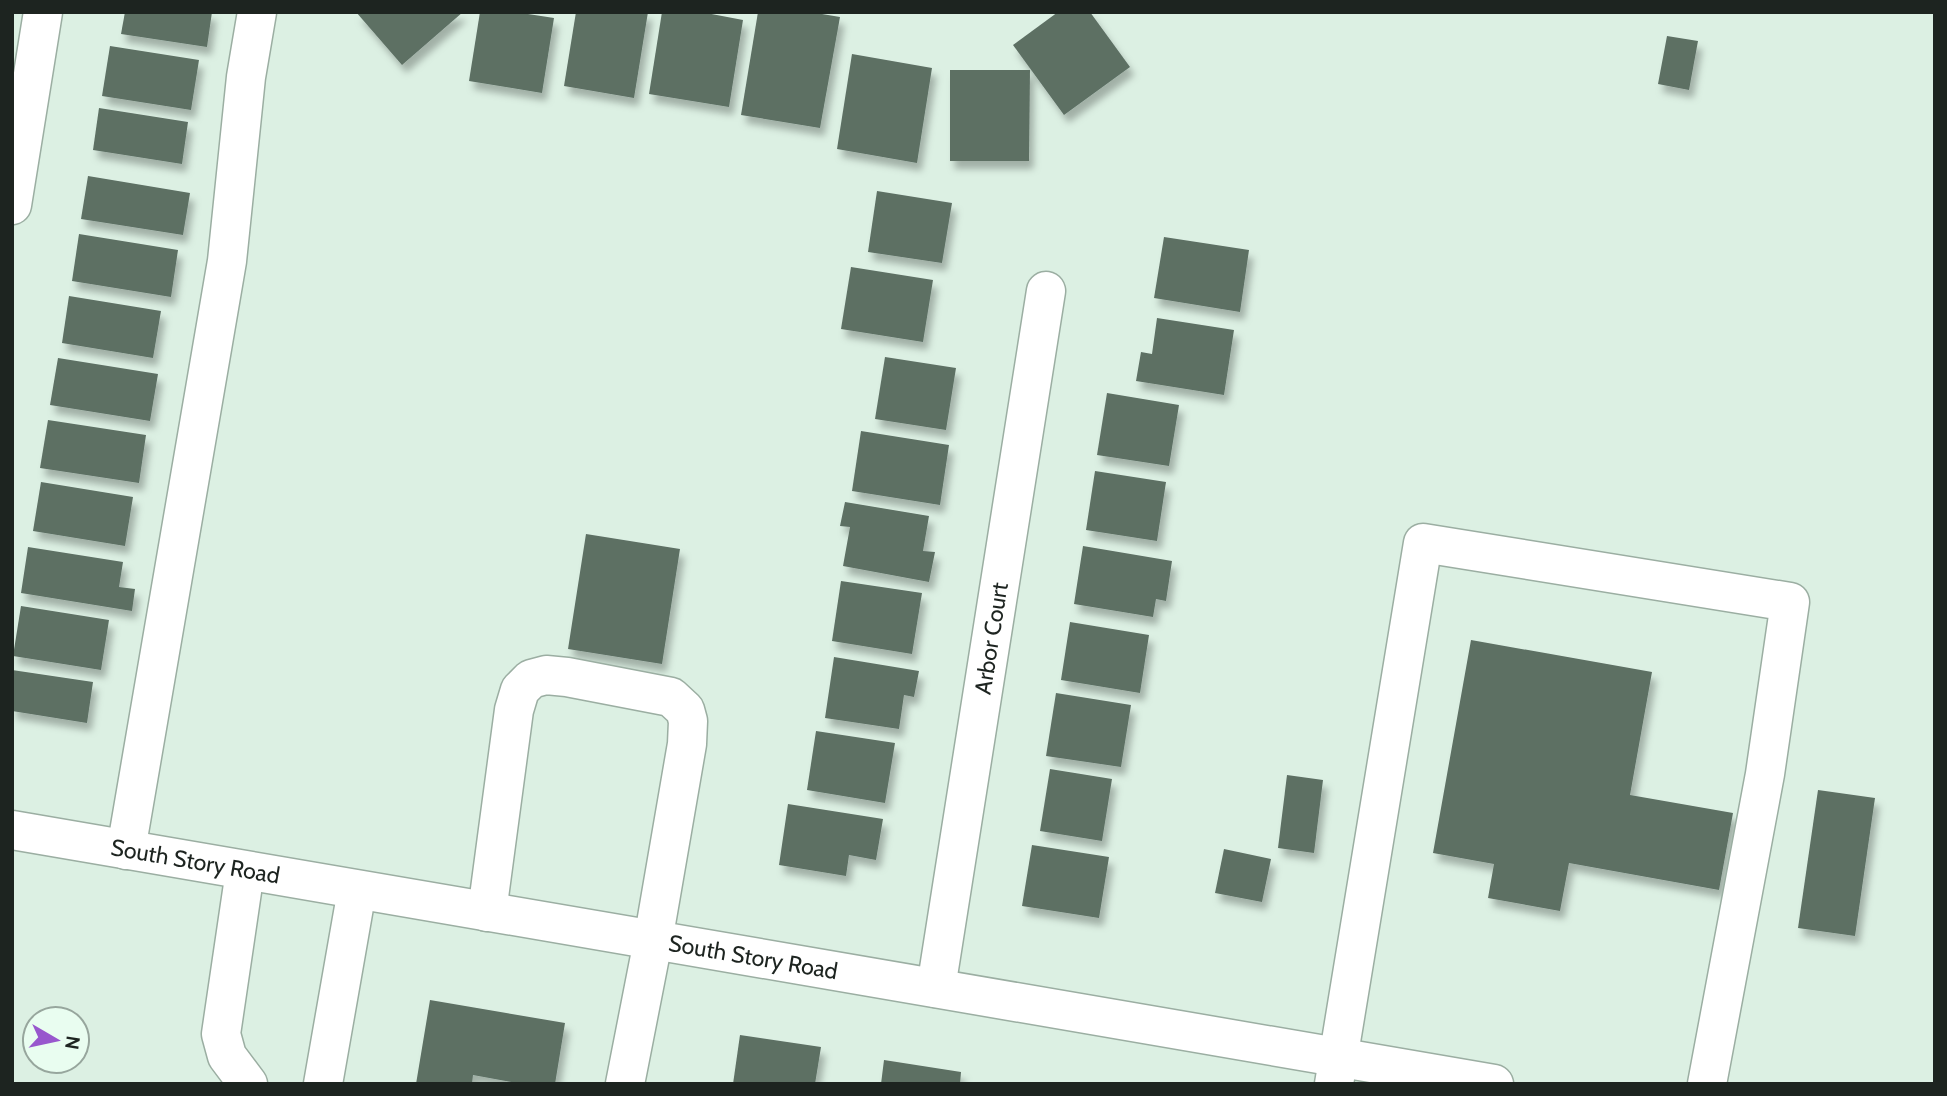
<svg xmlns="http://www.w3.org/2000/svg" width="1947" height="1096" viewBox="0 0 1947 1096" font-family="Cabin,sans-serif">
<defs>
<filter id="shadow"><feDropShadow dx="4.5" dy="8" stdDeviation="3.5" flood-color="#0004"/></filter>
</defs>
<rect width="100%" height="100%" fill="#dcf0e3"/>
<g fill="#5d6f64" filter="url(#shadow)">
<polygon points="125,12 212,12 207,47 121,34"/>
<polygon points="356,12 463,12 402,65"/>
<polygon points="480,12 515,12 554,18 542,93 469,81"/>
<polygon points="576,12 648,12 634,98 564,86"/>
<polygon points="662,12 701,12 743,20 729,107 649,94"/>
<polygon points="758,12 810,12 840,17 820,128 741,115"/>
<polygon points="1058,12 1090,12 1130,67 1064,115 1013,45"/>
<polygon points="1667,36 1698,41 1689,90 1658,84"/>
<polygon points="110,46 199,60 191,110 102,96"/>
<polygon points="852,54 932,68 917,163 837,149"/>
<polygon points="950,70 1030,70 1029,161 950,161"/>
<polygon points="99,108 188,122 182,164 93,150"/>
<polygon points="88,176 190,193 183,235 81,219"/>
<polygon points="877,191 952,203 942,263 868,252"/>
<polygon points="79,234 178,250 171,297 72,281"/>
<polygon points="1164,237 1249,250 1240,312 1154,298"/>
<polygon points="851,267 933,280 923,342 841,329"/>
<polygon points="69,296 161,311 153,358 62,343"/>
<polygon points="1157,318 1234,330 1224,395 1136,381 1141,352 1152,354"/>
<polygon points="885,357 956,368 946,430 875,419"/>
<polygon points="58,358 158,374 150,421 50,405"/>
<polygon points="1107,393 1179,405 1169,466 1097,455"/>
<polygon points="48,420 146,435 139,483 40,468"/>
<polygon points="861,431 949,445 940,505 852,491"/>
<polygon points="1095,471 1166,482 1157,541 1086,530"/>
<polygon points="41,482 133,497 125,546 33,531"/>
<polygon points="845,502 929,516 923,551 935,552 929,582 843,566 850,527 840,526"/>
<polygon points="586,534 680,549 662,664 568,649"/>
<polygon points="1083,546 1172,561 1166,601 1156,599 1153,617 1074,604"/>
<polygon points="28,547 123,562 119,587 135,589 132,611 21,593"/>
<polygon points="841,581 922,593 912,654 832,641"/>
<polygon points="21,606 109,620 101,670 13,656"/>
<polygon points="1070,622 1149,635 1140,693 1061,680"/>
<polygon points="1471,640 1652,672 1630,795 1733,813 1719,890 1569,863 1560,911 1488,898 1494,864 1433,853"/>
<polygon points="834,657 919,671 914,697 904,695 899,729 825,718"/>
<polygon points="12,670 93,682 87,723 12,711"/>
<polygon points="1056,693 1131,705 1121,767 1046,756"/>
<polygon points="816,731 895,743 885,803 807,790"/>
<polygon points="1050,769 1112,779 1102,841 1040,831"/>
<polygon points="1287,775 1323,780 1314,853 1278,848"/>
<polygon points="1818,790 1875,798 1855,936 1798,928"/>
<polygon points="788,804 883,819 876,860 849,855 846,876 779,865"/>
<polygon points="1032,845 1109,857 1099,918 1022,906"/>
<polygon points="1224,849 1271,859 1262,902 1215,893"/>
<polygon points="430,1000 565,1023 555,1084 522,1084 473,1075 472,1084 416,1084"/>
<polygon points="740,1035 821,1047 815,1084 733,1084"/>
<polygon points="884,1060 961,1072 960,1084 881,1084"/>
</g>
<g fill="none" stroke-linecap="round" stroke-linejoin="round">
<g stroke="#9baea2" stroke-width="41">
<g id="minor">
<polyline points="12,205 43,12"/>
<polyline points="126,850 227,261 246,77 257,12"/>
<polyline points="245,871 221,1034 227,1056 248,1084"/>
<polyline points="487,912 514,710 520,690 531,679 546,675 567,677 671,697 685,710 688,721 687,744 653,941 625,1084"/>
<path id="s1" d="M 936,988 L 1046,291"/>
<polyline points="323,1084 357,890"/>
<polyline points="1334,1084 1423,543 1790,602 1765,774 1707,1084"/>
</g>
</g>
<g stroke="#9baea2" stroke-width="41">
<g id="major">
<path id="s2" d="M 12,830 L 1494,1084"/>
</g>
</g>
<use href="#minor" stroke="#fff" stroke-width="38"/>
<use href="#major" stroke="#fff" stroke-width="38"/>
</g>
<g text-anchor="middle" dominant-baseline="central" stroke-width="7" stroke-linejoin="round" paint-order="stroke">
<g font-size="23" fill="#1d2420" stroke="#e9fdf0">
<text stroke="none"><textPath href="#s1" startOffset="354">Arbor Court</textPath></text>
<text stroke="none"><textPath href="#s2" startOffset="186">South Story Road</textPath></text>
<text stroke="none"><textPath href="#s2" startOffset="752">South Story Road</textPath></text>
</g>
</g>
<rect width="1947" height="1096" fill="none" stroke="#1d2420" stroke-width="28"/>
<g transform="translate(56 1040) rotate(99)"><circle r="33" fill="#e9fdf0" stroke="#97a69d" stroke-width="2"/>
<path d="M0-5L12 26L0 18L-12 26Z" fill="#9857cd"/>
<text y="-10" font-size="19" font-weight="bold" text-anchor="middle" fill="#1d2420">N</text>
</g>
</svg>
